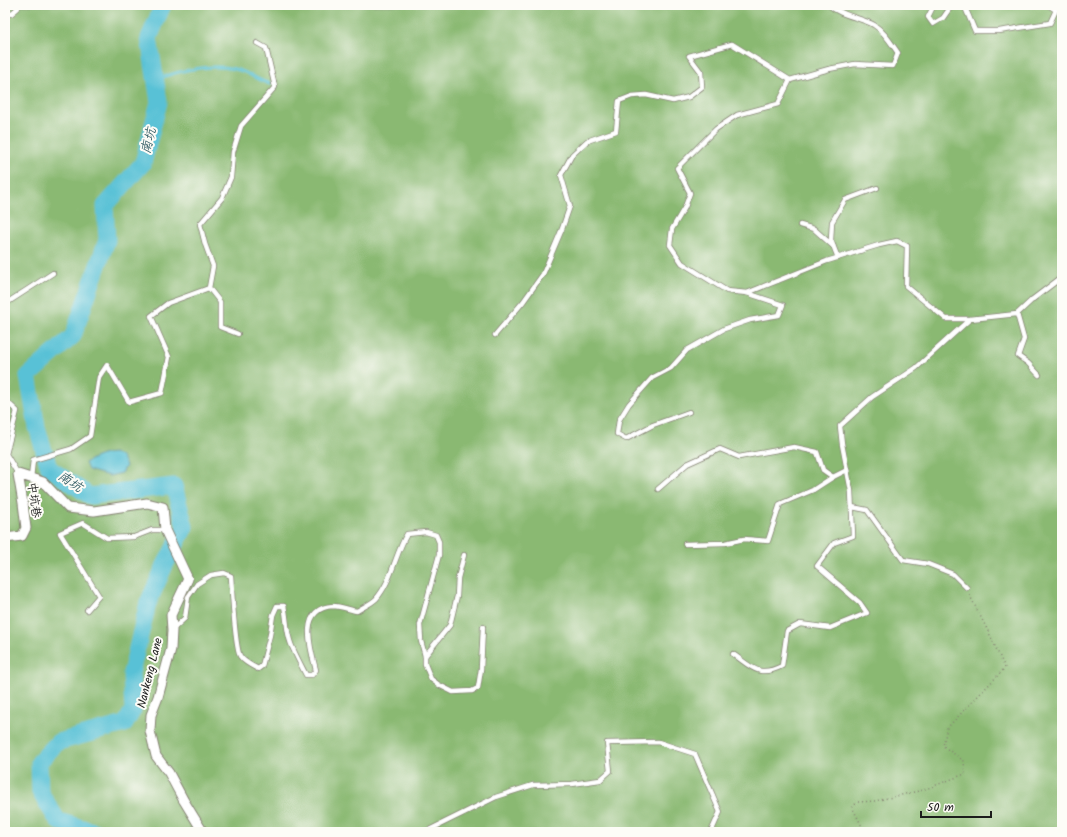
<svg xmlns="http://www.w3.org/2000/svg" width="1067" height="837" viewBox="0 0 1067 837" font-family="Kalam,'LXGW WenKai TC',sans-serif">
<rect width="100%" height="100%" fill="#fdfcf7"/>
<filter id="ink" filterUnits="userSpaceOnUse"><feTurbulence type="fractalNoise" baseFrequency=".025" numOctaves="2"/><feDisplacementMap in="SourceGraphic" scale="8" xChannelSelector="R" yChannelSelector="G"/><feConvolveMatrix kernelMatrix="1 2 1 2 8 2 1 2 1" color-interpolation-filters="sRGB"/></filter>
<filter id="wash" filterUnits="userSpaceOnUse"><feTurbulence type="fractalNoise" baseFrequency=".012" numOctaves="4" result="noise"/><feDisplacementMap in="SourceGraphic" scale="16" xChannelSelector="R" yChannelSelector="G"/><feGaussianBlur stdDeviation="0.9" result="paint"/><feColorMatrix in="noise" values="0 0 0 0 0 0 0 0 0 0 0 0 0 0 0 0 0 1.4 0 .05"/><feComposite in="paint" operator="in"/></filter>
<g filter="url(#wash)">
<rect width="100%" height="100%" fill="#ede6c9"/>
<rect fill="#8ab972" stroke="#536a47" x="5" y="5" width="1057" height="827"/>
<path fill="#59c1d6" stroke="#3a6e79" d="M 113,453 C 121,455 123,459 126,466 L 122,473 L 109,476 L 88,470 L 85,463 C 95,457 102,454 113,453 Z"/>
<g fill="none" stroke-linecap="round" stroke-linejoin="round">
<path stroke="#59c1d6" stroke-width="3" d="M 155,80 C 179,70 220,61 244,72 C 253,76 260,81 270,84"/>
<polyline stroke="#59c1d6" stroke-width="17" points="96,832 58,821 40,792 39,762 58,742 125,724 133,710 131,673 148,603 165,565 185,527 174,486 90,496 49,468 37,427 28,376 73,336 107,240 105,206 143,163 159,102 149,38 163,5"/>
</g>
</g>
<g filter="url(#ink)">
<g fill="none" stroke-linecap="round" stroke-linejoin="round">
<g stroke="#848172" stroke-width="6">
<g id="lane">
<polyline points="934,5 928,17 933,24 943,18 952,5"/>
<polyline points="964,5 975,31 999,31 1050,23 1056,10 1048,5"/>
<polyline points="5,13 11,14 18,8 16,5"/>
<polyline points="800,225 814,229 833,246"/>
<polyline points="838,258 831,240 832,222 845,200 877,188"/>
<polyline points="209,288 220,302 220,327 238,334"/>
<polyline points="747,293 727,291 682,263 670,245 672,229 685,207 690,193 677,168 716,129 737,115 778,104 790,80"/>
<polyline points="5,304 53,273"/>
<polyline points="1017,314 1024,339 1018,356 1028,363 1039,375"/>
<path d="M 495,335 L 523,302 L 543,274 L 562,229 L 570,206 L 561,175 L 572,155 L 587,141 L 616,131 L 619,101 L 632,96 L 646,95 L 673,101 L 689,97 L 702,87 L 701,72 L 689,56 L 732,44 L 790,80 L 829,69 L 855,64 L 893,66 L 898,53 C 891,43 884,31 874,25 C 859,17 841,16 829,5"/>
<polyline points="5,341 5,348"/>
<polyline points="5,400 17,411 6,454 18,474"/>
<polyline points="689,412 653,425 626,439 617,434 619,420 629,404 652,378 671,368 687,350 724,329 750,320 779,315 783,305 747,293 827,261 879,245 897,241 907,246 906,286 946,319 970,319 1017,314 1033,299 1062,277"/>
<polyline points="31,478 33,460 71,449 90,436 99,377 107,365 129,402 162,393 169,357 151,316 168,303 209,288 213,266 205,244 200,224 222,198 231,177 233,152 241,126 275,87 266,48 257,43"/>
<polyline points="658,489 687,464 720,449 739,457 794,447 817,452 823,470 833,477"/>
<polyline points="852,507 867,510 903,560 928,564 953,574 967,588"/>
<polyline points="685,544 725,543 744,539 768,541 780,504 813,490 833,477 847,470"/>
<polyline points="87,610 99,596 60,533 83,523 107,538 134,537 152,530 165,530"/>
<path d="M 172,630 L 185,618 L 188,597 L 197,584 L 211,575 L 224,573 L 231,576 C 232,590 235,648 240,656 C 244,662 252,666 258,669 L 262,666 L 270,635 L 273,615 L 277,606 L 284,606 C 287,618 286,631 291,644 C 295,654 301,665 306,675 L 312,675 L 316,670 C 310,648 298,608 333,606 C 341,606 350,610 357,611 C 363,607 371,604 376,599 C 392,581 395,554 407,534 L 426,532 L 436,535 L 439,542 L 439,555 L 420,625 L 421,641 L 425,656 L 425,664 L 431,679 L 439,685 L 453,692 L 472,691 L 478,688 L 481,669 L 483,627"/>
<path d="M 733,654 C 752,667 758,678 782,666 L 787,631 L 800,624 L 830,628 L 867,613 L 860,603 L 817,566 L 834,543 L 853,536 L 851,491 L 842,444 L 840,426 L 872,397 L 916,368 L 970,319"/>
<polyline points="425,656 450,625 457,596 458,578 464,555"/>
<polyline points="425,832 496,797 533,785 572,784 600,780 610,771 607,743 658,742 695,754 720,812 711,832"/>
</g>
</g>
<g stroke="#848172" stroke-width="11">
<polyline id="street" points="5,538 22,536 26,528 23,503 18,474 43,482 68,508 94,511 147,503 163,507 165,530 188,579 171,615 172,630 171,649 158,697 151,715 150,731 156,756 169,773 184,801 203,832"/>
</g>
<polyline stroke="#848172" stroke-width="1.5" stroke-dasharray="1 3" stroke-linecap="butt" points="865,832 852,807 858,802 875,801 923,790 965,774 964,761 943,746 947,728 1005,668 989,633 969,594"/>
<use href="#lane" stroke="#fff" stroke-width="4.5"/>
<use href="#street" stroke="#fff" stroke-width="9"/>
</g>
</g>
<g text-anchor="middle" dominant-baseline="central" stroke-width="4" stroke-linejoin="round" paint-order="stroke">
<g font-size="12" fill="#1c1c1c" stroke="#fdfcf7">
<text transform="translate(34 500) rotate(82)">中坑巷</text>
<text transform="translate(150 673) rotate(-76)">Nankeng Lane</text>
</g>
<g font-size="13" font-style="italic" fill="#345e66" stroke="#fdfcf7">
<text transform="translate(149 141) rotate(-76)">南坑</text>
<text transform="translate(70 482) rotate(34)">南坑</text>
</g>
</g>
<rect width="1067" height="837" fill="none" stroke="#fdfcf7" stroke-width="20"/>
<path d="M921 811v6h70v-6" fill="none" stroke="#1c1c1c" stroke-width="2"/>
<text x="927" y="811" font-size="12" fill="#1c1c1c" stroke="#fdfcf7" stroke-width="3" paint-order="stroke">50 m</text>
</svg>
